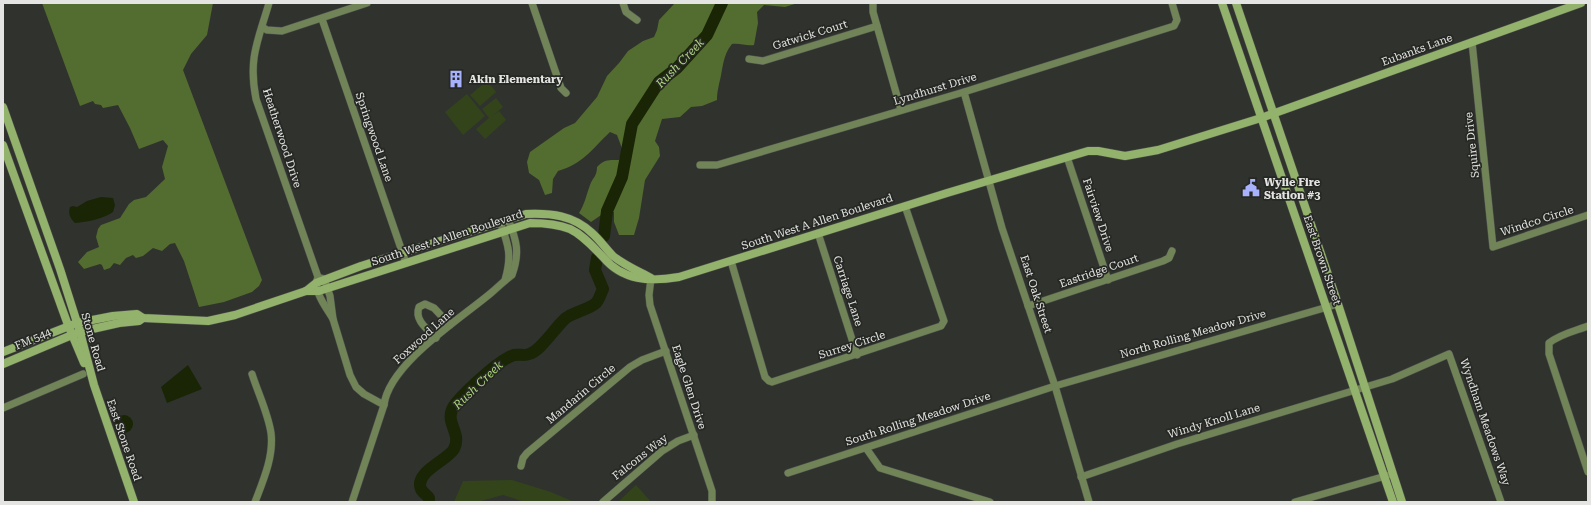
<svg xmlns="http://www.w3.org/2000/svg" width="1591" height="505" viewBox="0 0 1591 505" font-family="'Roboto Serif',serif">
<rect width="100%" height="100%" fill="#30322e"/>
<g fill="#33441b">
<polygon points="487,81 496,92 480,106 470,95"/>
<polygon points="467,94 485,116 463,135 445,112"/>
<polygon points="496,98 503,107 492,116 499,111 506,120 485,139 476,129 489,118 482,109"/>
<polygon points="512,480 551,492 574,502 525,502 503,495 477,502 454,502 463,481"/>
<polygon points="636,485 651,502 618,502"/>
</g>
<g fill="#536c30">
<polygon points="42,3 213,3 207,35 191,54 183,70 262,280 259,286 252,292 224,302 199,307 184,261 175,243 170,244 162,251 153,248 143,256 136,258 133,255 126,258 120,265 114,263 110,268 104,270 102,265 100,264 84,269 78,262 87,252 99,247 96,237 98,229 101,225 120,218 129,204 134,200 146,197 165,179 162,167 168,146 163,140 139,149 130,128 118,105 103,108 101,105 95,104 93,101 80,106"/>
<path d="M 675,3 L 798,3 L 785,7 L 764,5 L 757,12 L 758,23 L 754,45 C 746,46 740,43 732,44 C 722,56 723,70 719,84 C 718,90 717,93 717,100 L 702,106 L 691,107 L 680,117 L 662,119 L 655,141 L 659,147 L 660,156 L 645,180 L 639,218 L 634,235 L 619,235 L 614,222 L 614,212 L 607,211 L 591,222 L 579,213 C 585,203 586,196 590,185 C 592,178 597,177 597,167 C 604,159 610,160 619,160 L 623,151 L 617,135 L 610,132 C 592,149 583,164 558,171 L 553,179 L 552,193 L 545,195 L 539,180 L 529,173 L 527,162 L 530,152 L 564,128 L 575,123 L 597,97 L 607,76 L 619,63 L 628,51 L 643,41 L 654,37 L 657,30 L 659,20 Z"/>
</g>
<g fill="#192505">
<path d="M 101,197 L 113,198 L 115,205 L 113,212 C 103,219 87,222 75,223 C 70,218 68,214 70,207 L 73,206 L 77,207 L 87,201 Z"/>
<polygon points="188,365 202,389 167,403 161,387"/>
<circle cx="124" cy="424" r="9"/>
</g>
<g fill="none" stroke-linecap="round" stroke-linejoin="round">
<g stroke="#192505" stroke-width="12">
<polyline points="604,236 607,211 622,177 632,124 659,82 677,68 707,35 722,3"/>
<path d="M 429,502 L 429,498 C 427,495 422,492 421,489 C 414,472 447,461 454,449 C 463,431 441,422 456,403 C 466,391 500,359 514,355 C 519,354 525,356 529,354 C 541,351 556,326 566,318 C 574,312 590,309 596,303 C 599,300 601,293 603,289 L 595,270 L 597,258"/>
</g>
<g stroke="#4d4f4b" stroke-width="8">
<g id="street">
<path d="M 269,3 C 258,41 248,58 256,99 L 318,277 C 312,290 326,307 333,319"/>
<polyline points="532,3 561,88 566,93"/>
<polyline points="623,3 626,12 637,20"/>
<polyline points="873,3 873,12 901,110"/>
<polyline points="322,19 406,263"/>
<polyline points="262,27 267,30 282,31 367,3"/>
<polyline points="1472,42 1493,247 1588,215"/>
<polyline points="749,59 763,61 877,26"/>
<polyline points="964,92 1002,228 1055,386 1089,502"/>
<polyline points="1067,157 1108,280"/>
<polyline points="700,165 717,165 964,92 1174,26 1177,20 1172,3"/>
<path d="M 500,222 C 509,246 512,256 505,280"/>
<polyline points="818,233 857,355"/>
<polyline points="731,261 765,377 769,381 772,382 941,326 944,321 905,206"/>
<polyline points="320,278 324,279 330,296 333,319 350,375 356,387 364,394 384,405"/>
<polyline points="651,278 649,295 650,305 712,491 712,502"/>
<polyline points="1028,306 1163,261 1169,258 1172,251"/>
<path d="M 1588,326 C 1575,331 1560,334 1549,343 L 1549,354 L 1588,472"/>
<path d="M 436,338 C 427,329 414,320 419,307 L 425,304 L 434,308 L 450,325"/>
<path d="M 252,374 C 258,393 268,413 271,433 C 274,456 263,481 255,502"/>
<polyline points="3,408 83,374"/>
<polyline points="866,448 880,468 990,502"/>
<polyline points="521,466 523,458 527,453 630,367 642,360 666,351"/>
<polyline points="788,473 1055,386 1338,304"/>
<polyline points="1081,477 1177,444 1392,379 1449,354 1501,502"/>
<path d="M 352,502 L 384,405 C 389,364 460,319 491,293 C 498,287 504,281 512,275 C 520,253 517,241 508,219"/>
<polyline points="603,502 662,451 678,441 694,435"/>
<polyline points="1295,502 1389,475"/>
</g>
</g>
<g stroke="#4d4f4b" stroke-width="9">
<g id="secondary">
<polyline points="1222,3 1393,502"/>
<polyline points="1236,3 1338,304 1402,502"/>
<polyline points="3,107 60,269 80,332 94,385 134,502"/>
<polyline points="3,145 68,325 84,363"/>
<path d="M 306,291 L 319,291 L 530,223 C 544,223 557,224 570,229 C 583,235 593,247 603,257 C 623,281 650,282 679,277 L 947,193 L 1088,151 L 1098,151 L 1125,156 L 1158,150 L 1261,118 L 1581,3"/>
<path d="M 3,352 L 77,323 L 113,316 L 137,314 L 143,318 L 208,321 L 235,315 L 306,291 L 316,283 L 361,266 L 526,214 C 551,213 573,215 592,233 C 600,240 606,249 613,256 C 624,265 638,271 651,278"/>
<polyline points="3,364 79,332 119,323 139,321 143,318"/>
</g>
</g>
<use href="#street" stroke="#708458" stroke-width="7"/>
<use href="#secondary" stroke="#93b26b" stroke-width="8"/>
</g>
<defs>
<g id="building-bare" transform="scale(1.38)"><path d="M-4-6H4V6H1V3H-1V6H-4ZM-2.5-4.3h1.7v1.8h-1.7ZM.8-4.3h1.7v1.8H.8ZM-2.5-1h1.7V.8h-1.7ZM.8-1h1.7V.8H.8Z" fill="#a7b1fc" stroke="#262824" stroke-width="2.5" paint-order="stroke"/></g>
<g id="civic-bare" transform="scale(1.38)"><path d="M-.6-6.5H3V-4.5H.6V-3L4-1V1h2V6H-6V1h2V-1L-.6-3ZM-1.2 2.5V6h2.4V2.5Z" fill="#a7b1fc" stroke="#262824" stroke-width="2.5" paint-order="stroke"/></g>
</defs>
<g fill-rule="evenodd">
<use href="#building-bare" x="456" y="79"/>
<use href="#civic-bare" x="1251" y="188"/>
</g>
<g text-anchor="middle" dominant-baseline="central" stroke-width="3.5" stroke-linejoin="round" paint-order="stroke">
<g font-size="11" fill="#e4e5e3" stroke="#262824">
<text transform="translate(810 35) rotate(-17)">Gatwick Court</text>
<text transform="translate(1417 50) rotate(-20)">Eubanks Lane</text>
<text transform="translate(935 89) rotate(-17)">Lyndhurst Drive</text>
<text transform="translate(374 137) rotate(71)">Springwood Lane</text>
<text transform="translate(282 138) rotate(72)">Heatherwood Drive</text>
<text transform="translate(1472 145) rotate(-96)">Squire Drive</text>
<text transform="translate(1098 215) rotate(72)">Fairview Drive</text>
<text transform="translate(1537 221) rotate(-18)">Windco Circle</text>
<text transform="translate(817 222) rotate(-18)">South West A Allen Boulevard</text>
<text transform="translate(447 238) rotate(-18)">South West A Allen Boulevard</text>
<text transform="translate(1322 260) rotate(71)">East Brown Street</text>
<text transform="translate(1099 271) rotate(-19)">Eastridge Court</text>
<text transform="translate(848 291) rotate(72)">Carriage Lane</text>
<text transform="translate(1036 294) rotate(72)">East Oak Street</text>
<text transform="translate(1193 334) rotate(-16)">North Rolling Meadow Drive</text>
<text transform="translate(424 336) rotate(-42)">Foxwood Lane</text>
<text transform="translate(33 339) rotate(-23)">FM 544</text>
<text transform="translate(93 342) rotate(74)">Stone Road</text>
<text transform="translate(852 345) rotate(-18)">Surrey Circle</text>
<text transform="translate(689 387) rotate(72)">Eagle Glen Drive</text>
<text transform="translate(581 394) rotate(-40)">Mandarin Circle</text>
<text transform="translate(918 419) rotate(-18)">South Rolling Meadow Drive</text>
<text transform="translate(1214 421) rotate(-17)">Windy Knoll Lane</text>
<text transform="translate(1485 422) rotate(71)">Wyndham Meadows Way</text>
<text transform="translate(124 440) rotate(71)">East Stone Road</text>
<text transform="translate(640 457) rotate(-38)">Falcons Way</text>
</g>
<g font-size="11" font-weight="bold" fill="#e4e5e3" stroke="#262824" text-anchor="start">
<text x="469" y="79">Akin Elementary</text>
<text x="1264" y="182">Wylie Fire<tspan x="1264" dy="13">Station #3</tspan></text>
</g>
<g font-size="12" font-style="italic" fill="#add37c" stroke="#262824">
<text transform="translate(680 63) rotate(-46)">Rush Creek</text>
<text transform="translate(478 385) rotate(-44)">Rush Creek</text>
</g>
</g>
<rect width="1591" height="505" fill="none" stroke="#e4e5e3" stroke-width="8"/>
</svg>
